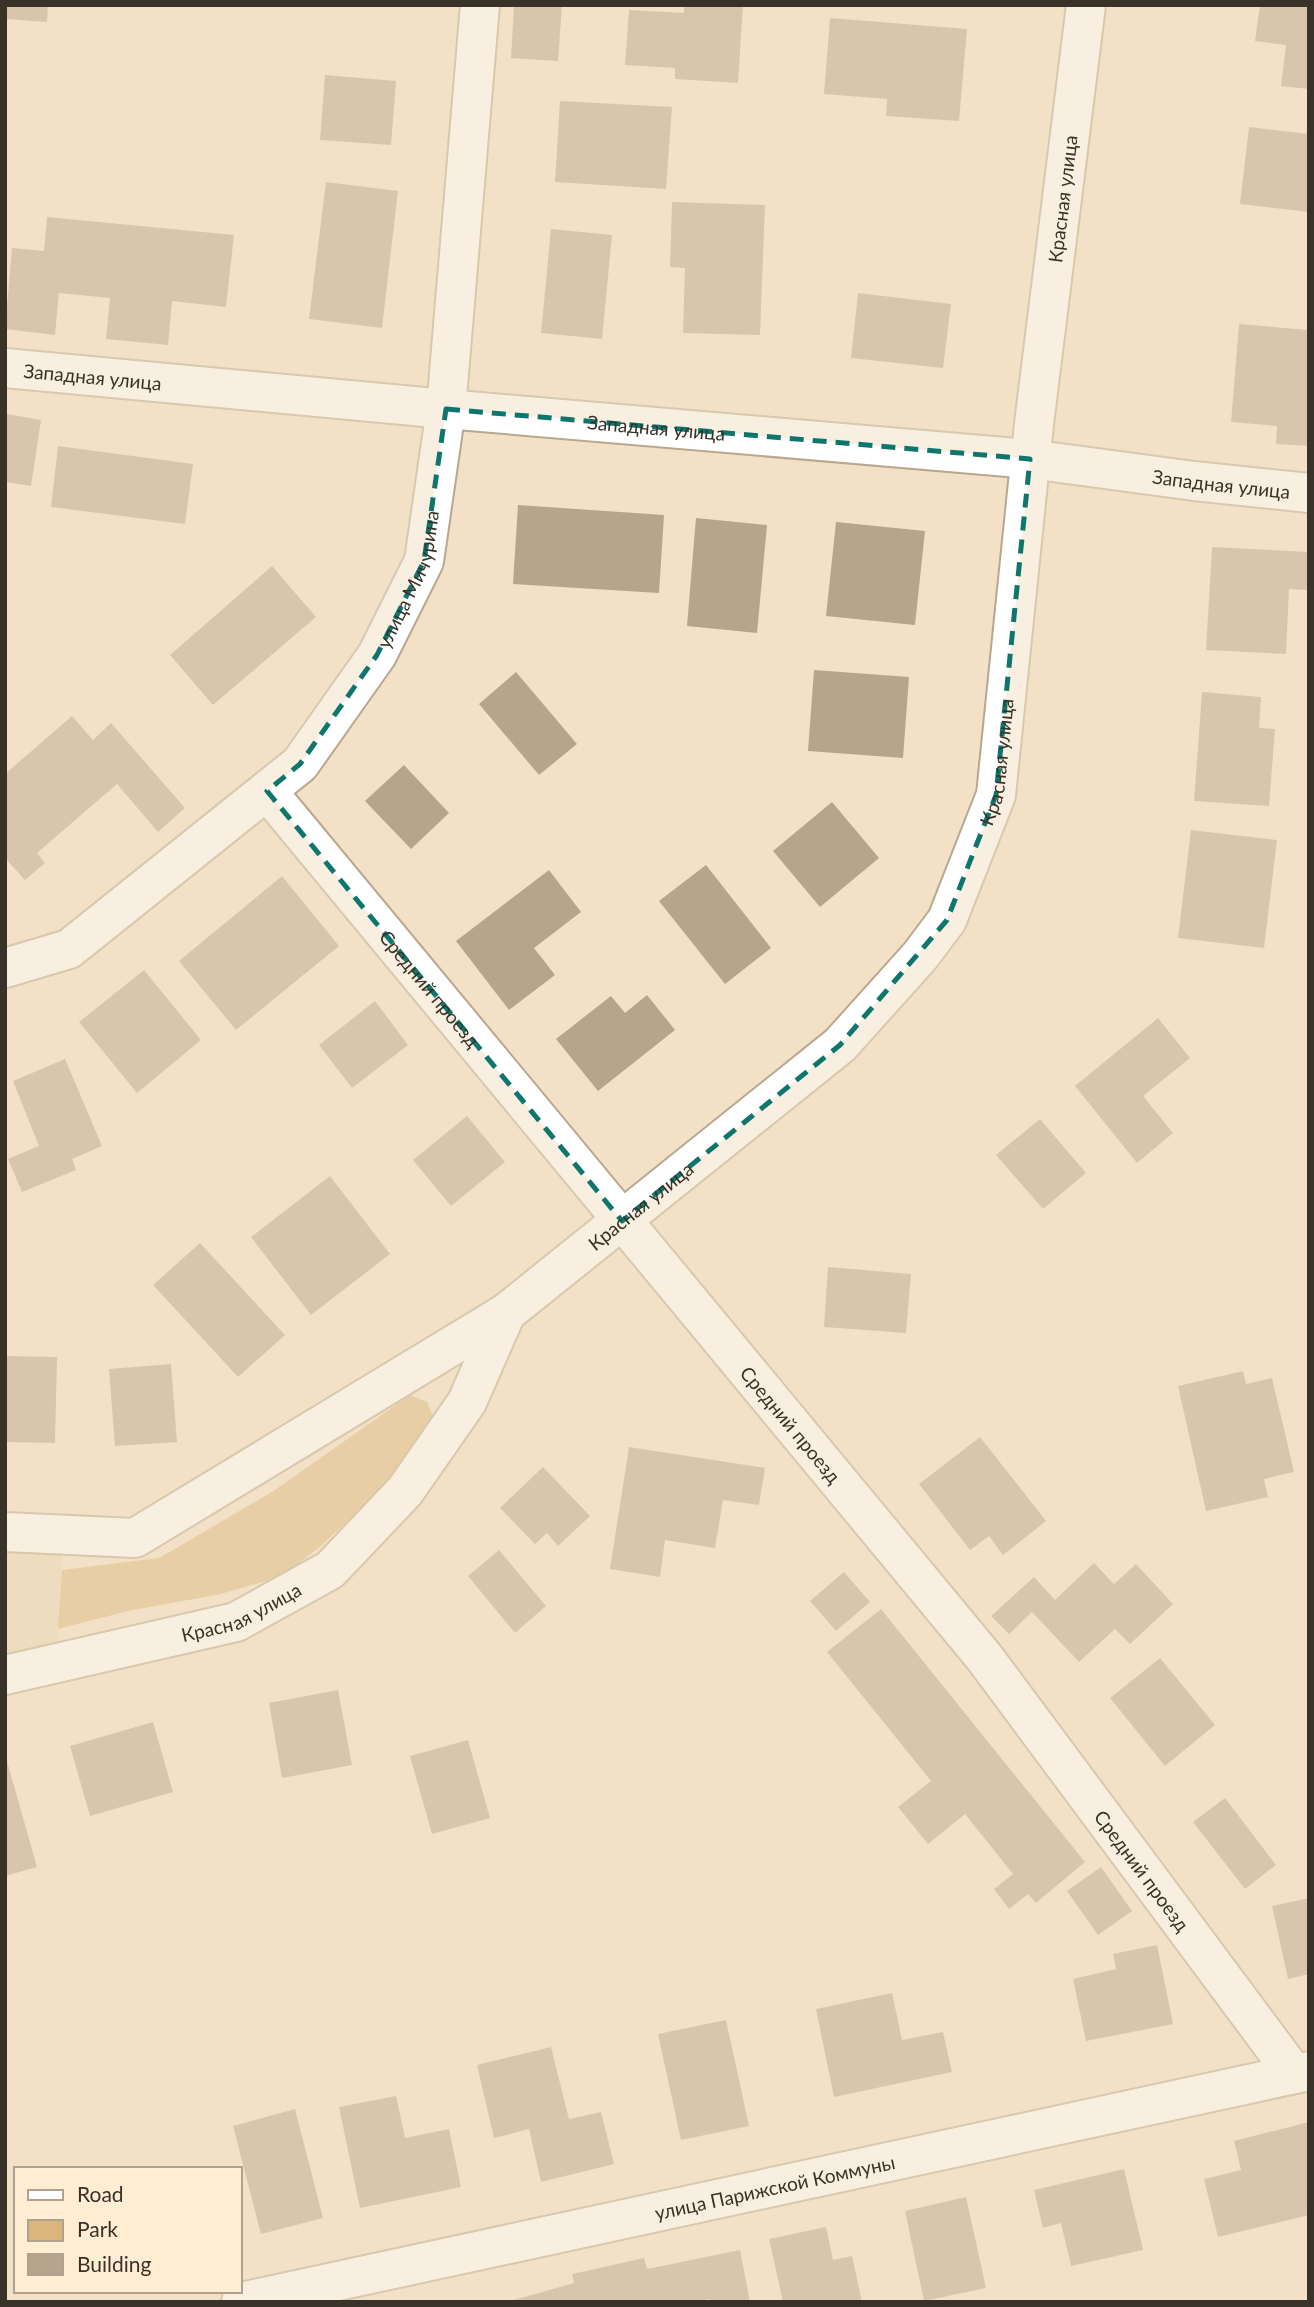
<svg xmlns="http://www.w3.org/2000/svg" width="1314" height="2307" viewBox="0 0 1314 2307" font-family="Lato,sans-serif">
<rect width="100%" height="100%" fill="#f2e1c6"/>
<polygon fill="#e8d4b3" points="5,1543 63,1546 57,1654 5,1664"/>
<polygon fill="#dab67c" points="410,1395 427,1402 434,1418 388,1483 322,1545 283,1576 221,1594 128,1611 58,1629 62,1570 159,1558 272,1492"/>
<g fill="#b5a58c">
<polygon points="5,5 48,5 47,22 5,19"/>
<polygon points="514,5 562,5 558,61 511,58"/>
<polygon points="684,5 743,5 738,83 675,79 675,68 625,65 629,10 684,13"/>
<polygon points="1260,5 1309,5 1309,89 1281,86 1286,45 1255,41"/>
<polygon points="830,18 967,29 959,121 886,116 887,99 824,94"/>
<polygon points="325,75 396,81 391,145 320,140"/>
<polygon points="560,101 672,107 666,189 555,182"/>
<polygon points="1249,127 1309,134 1309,212 1240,204"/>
<polygon points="326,182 398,191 382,328 309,319"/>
<polygon points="672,202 765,205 760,335 683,333 685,268 670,267"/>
<polygon points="47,217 234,235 226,307 172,301 168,345 106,339 110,298 59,293 55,335 5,329 12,248 44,251"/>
<polygon points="551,229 612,235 602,339 541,333"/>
<polygon points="858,293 951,304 943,368 851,358"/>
<polygon points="1239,324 1309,330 1307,387 1309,388 1309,446 1276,444 1277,426 1231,422"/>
<polygon points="7,414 41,420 31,486 5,482"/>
<polygon points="58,446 193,464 185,524 51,507"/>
<polygon points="518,505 664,515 659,593 513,584"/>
<polygon points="696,518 767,525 757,633 687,626"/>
<polygon points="836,522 925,531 915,625 826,616"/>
<polygon points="1212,547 1309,552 1309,590 1289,589 1286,654 1206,650"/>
<polygon points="272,566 316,617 213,705 170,655"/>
<polygon points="814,670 909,677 903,758 808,751"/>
<polygon points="516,672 577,744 539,775 479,704"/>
<polygon points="1202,692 1261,697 1259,728 1275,729 1269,806 1194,801"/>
<polygon points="72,716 93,740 111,723 185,808 158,832 117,784 37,853 45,863 25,880 5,858 5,774"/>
<polygon points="404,765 449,813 411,849 365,801"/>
<polygon points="832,802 879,858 820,907 773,851"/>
<polygon points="1191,830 1277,840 1264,948 1178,938"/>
<polygon points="706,865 771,948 725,984 659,901"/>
<polygon points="549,870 581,912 534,948 555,975 509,1010 456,941"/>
<polygon points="282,876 339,946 236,1030 179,961"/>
<polygon points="144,970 201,1040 137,1093 79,1022"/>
<polygon points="647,995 675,1030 598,1091 556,1039 611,996 625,1013"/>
<polygon points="375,1001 408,1045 352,1088 319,1045"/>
<polygon points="1158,1018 1190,1058 1143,1096 1173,1133 1137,1163 1075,1086"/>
<polygon points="65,1059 102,1146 72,1159 76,1170 22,1192 8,1159 39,1146 13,1081"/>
<polygon points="467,1116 505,1162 451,1206 413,1160"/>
<polygon points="1040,1119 1086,1173 1043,1209 996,1155"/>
<polygon points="330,1176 390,1254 311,1315 251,1237"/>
<polygon points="200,1243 285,1335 238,1377 153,1285"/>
<polygon points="828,1267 911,1274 906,1333 824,1327"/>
<polygon points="5,1356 57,1357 55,1443 5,1442"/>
<polygon points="171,1364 177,1442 115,1446 109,1369"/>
<polygon points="1243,1371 1246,1384 1272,1378 1294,1472 1264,1479 1268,1497 1206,1511 1178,1386"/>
<polygon points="980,1437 1046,1521 1003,1555 989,1536 970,1550 919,1484"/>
<polygon points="629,1447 765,1468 759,1505 723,1500 715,1548 665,1540 660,1577 610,1569"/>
<polygon points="543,1467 590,1516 558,1546 547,1533 535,1544 500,1508"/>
<polygon points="499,1550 546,1606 515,1633 468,1576"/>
<polygon points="1094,1563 1114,1584 1136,1564 1173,1604 1130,1644 1115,1629 1079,1662 1032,1612 1009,1634 991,1616 1034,1577 1055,1600"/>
<polygon points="844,1572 870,1602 836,1631 810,1601"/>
<polygon points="881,1609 1085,1862 1036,1903 1028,1894 1009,1909 994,1889 1013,1874 965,1814 928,1844 898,1807 931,1781 827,1652"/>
<polygon points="1160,1658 1215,1725 1165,1766 1110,1698"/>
<polygon points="338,1690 352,1765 282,1778 269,1703"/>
<polygon points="153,1722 173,1792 90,1816 70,1746"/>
<polygon points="468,1740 490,1818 432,1834 410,1756"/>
<polygon points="5,1754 37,1867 5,1876"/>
<polygon points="1225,1798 1276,1865 1245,1889 1193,1822"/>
<polygon points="1101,1867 1132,1911 1098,1935 1067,1891"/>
<polygon points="1309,1898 1309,1974 1288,1979 1272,1906"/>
<polygon points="1157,1945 1173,2024 1086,2041 1073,1979 1116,1969 1113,1954"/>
<polygon points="892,1993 902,2040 943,2032 952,2072 834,2097 816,2009"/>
<polygon points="726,2020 749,2126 681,2140 658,2034"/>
<polygon points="551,2047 569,2119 601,2112 614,2164 541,2182 529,2129 494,2138 477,2065"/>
<polygon points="396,2096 405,2138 449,2129 461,2187 360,2208 339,2107"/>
<polygon points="295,2109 323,2218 261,2234 233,2126"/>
<polygon points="1309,2122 1309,2215 1218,2237 1204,2179 1241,2170 1234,2141"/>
<polygon points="1124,2169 1143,2250 1071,2266 1061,2223 1043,2228 1034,2190"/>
<polygon points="966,2197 986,2288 924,2301 905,2211"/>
<polygon points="826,2227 833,2260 852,2256 862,2302 783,2302 769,2239"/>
<polygon points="740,2250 750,2302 711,2302 710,2299 696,2302 507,2302 574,2283 572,2274 644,2258 647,2269"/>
</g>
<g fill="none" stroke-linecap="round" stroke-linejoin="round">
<g stroke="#b8a88f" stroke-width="42">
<g id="minor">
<path id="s1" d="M 5,368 L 446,409 L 1030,459 L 1194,481 L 1309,493"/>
<path id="s2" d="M 267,791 L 984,1657 L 1294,2074"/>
<path id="s3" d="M 5,968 L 69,949 L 300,764 L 377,655 L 424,561 L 446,409 L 480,5"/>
<polyline points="5,1532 135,1538 506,1313"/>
<path id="s4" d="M 5,1675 L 236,1622 L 330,1570 L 405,1491 L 467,1402 L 506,1313 L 840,1045 L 920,956 L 947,920 L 996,795 L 1034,424 L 1086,5"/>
<path id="s5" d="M 241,2302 L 1309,2071"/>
</g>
</g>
<use href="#minor" stroke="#fff" stroke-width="38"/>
</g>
<path d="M0 0H1314V2307H0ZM 446,409 L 1030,459 L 996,795 L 947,920 L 840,1045 L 622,1221 L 267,791 L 300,764 L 377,655 L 424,561 Z" fill="#f2e1c6" fill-opacity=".55" fill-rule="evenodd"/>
<path fill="none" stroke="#0f766e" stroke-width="5" stroke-dasharray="14 9" stroke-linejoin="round" d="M 446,409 L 1030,459 L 996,795 L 947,920 L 840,1045 L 622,1221 L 267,791 L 300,764 L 377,655 L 424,561 Z"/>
<g text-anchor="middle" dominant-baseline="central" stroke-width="5" stroke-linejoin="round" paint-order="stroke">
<g font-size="19" fill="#383228" stroke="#ffeed3">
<text stroke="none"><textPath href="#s4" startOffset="1986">Красная улица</textPath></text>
<text stroke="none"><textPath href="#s1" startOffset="88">Западная улица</textPath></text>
<text stroke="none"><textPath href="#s1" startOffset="654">Западная улица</textPath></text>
<text stroke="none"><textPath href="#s1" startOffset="1222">Западная улица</textPath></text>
<text stroke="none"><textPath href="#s3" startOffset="579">улица Мичурина</textPath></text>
<text stroke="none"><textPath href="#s4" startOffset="1419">Красная улица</textPath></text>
<text stroke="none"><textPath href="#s2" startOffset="256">Средний проезд</textPath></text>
<text stroke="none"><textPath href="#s4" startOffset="831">Красная улица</textPath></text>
<text stroke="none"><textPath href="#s2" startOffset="822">Средний проезд</textPath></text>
<text stroke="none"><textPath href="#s4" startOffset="245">Красная улица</textPath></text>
<text stroke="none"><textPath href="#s2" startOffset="1390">Средний проезд</textPath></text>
<text stroke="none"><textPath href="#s5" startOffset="546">улица Парижской Коммуны</textPath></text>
</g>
</g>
<rect width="1314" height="2307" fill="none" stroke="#383228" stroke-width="14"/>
<rect x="14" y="2167" width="228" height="126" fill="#ffeed3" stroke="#afa38f" stroke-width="2"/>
<rect x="28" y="2190" width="35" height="10" fill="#ffffff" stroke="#afa38f" stroke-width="2"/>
<text x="77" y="2202" font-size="21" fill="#383228">Road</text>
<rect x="28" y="2220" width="35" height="21" fill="#dab67c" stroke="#afa38f" stroke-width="2"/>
<text x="77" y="2237" font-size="21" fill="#383228">Park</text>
<rect x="28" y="2254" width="35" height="21" fill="#b5a58c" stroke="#afa38f" stroke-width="2"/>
<text x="77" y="2272" font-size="21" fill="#383228">Building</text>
</svg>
